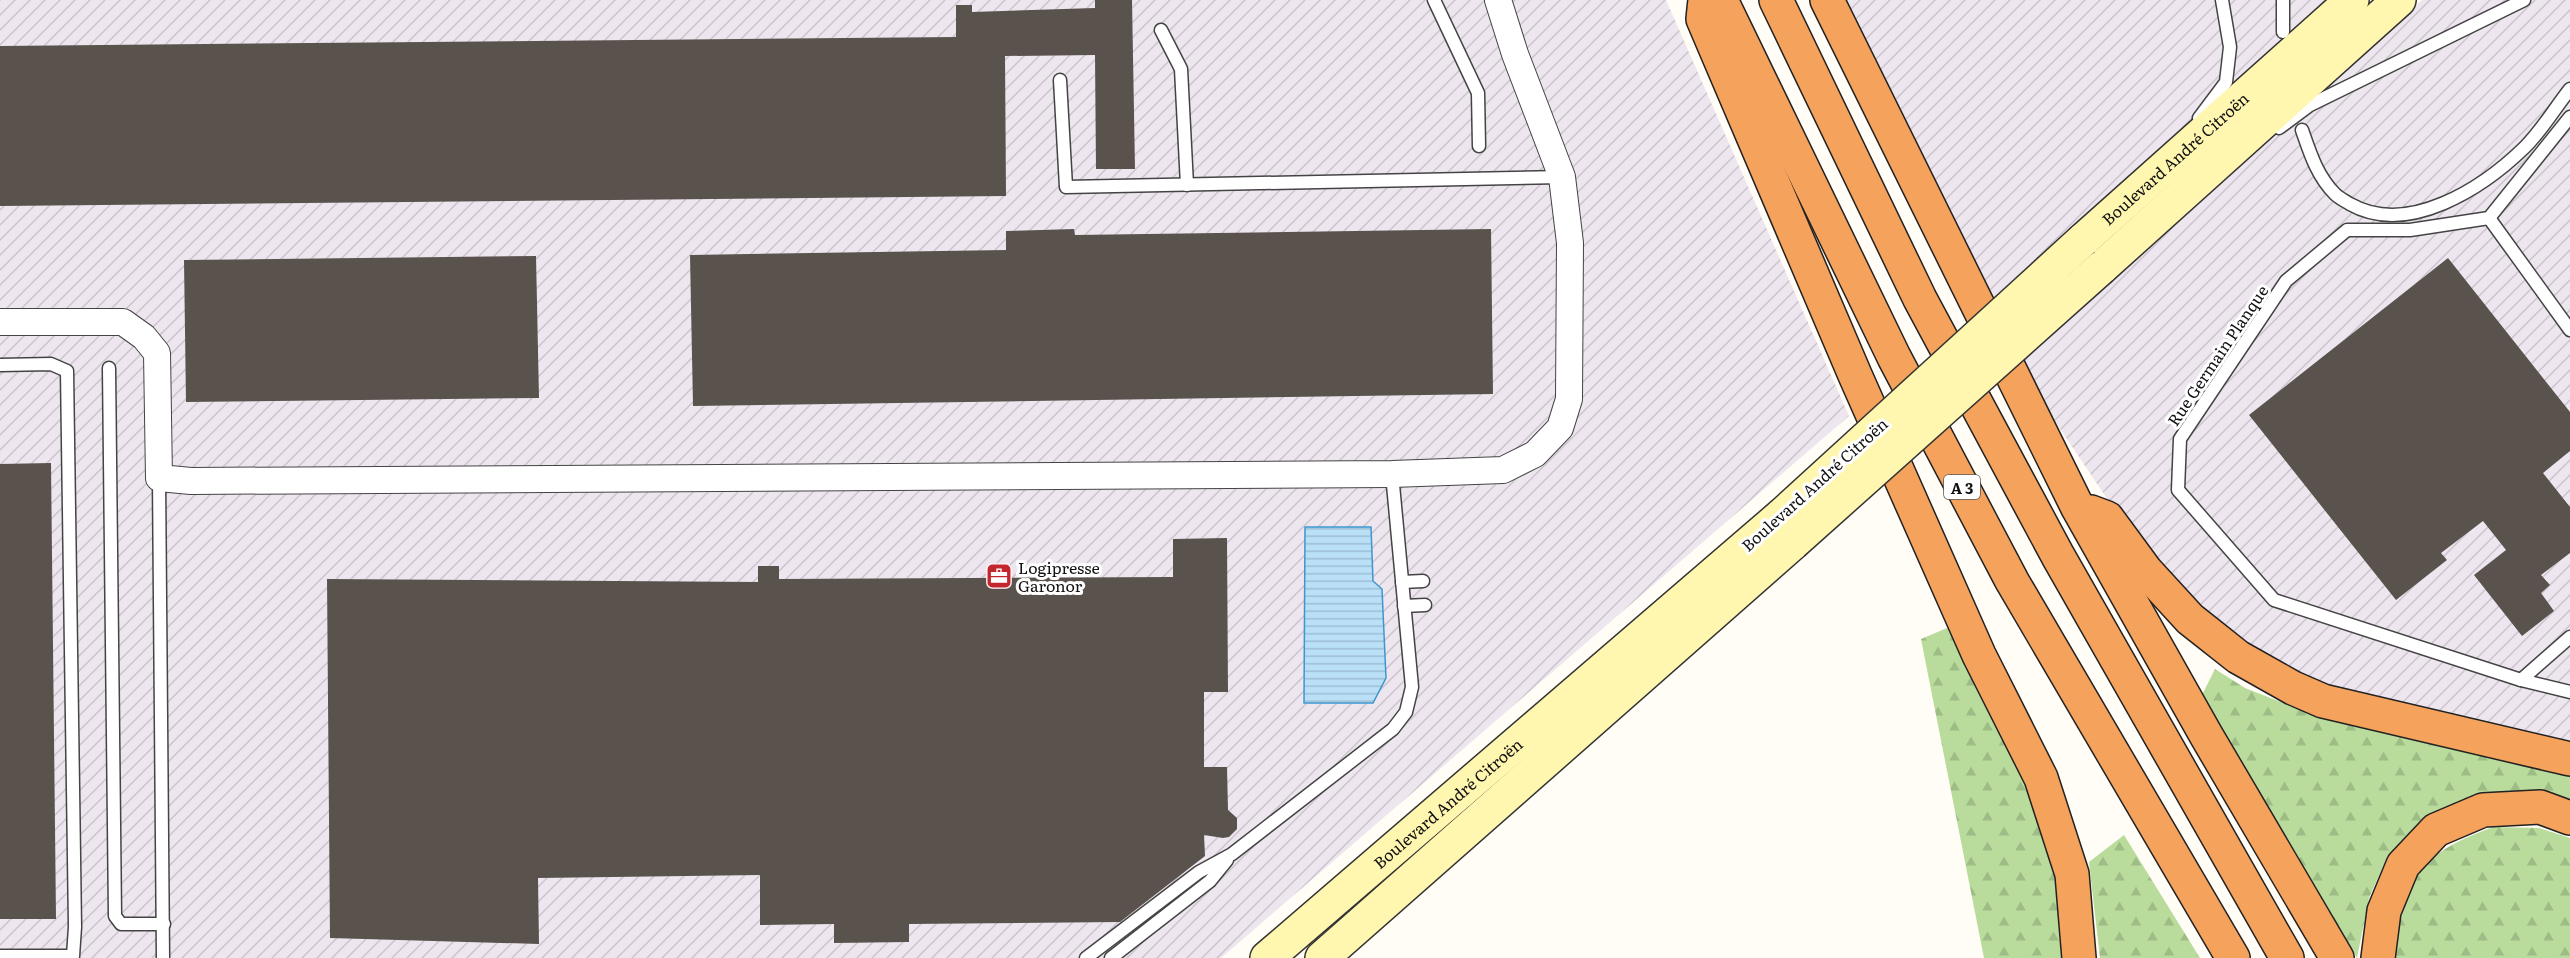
<svg xmlns="http://www.w3.org/2000/svg" width="2570" height="958" viewBox="0 0 2570 958" font-family="Literata,serif">
<defs>
<pattern id="industrial-furrows" width="10" height="10" patternUnits="userSpaceOnUse" patternTransform="scale(1.5)"><rect width="10" height="10" fill="#eee6ef"/><path d="M-1 1l2-2M0 10L10 0M9 11l2-2" fill="none" stroke="#cbc4cc"/></pattern>
<pattern id="forest-firs" width="22" height="20" patternUnits="userSpaceOnUse" patternTransform="scale(1.5)"><rect width="22" height="20" fill="#b9dc9c"/><path d="M5 1l3.5 6h-7zM16 11l3.5 6h-7z" fill="#9ebc85"/></pattern>
<pattern id="water-rules" width="6" height="5" patternUnits="userSpaceOnUse" patternTransform="scale(1.5)"><rect width="6" height="5" fill="#b9e0f7"/><path d="M0 2.5h6" fill="none" stroke="#9ebfd3"/></pattern>
</defs>
<rect width="100%" height="100%" fill="#fffdf5"/>
<g fill="url(#industrial-furrows)">
<polygon points="0,0 1666,0 1849,416 1221,958 0,958"/>
<polygon points="1844,0 2328,0 1991,305"/>
<polygon points="2422,0 2570,0 2570,742 2334,688 2259,659 2159,576 2026,378 2019,359"/>
</g>
<g fill="url(#forest-firs)">
<path d="M 1947,628 C 1991,694 2041,794 2060,872 C 2067,899 2065,930 2068,958 L 1984,958 L 1921,639 Z"/>
<polygon points="2215,669 2245,688 2325,719 2570,774 2570,805 2421,822 2387,857 2369,898 2357,958 2202,695"/>
<path d="M 2493,827 L 2539,828 L 2570,838 L 2570,958 L 2393,958 C 2394,944 2392,925 2396,912 C 2412,861 2448,844 2493,827 Z"/>
<polygon points="2124,835 2200,958 2100,958 2089,862"/>
</g>
<polygon fill="url(#water-rules)" stroke="#3f96cf" stroke-width="1.5" points="1305,527 1371,527 1373,581 1382,589 1386,678 1373,703 1304,703"/>
<g fill="#5a524d">
<polygon points="1095,0 1132,0 1135,169 1096,169 1095,55 1005,56 1006,196 0,206 0,46 956,37 956,5 972,5 972,12 1095,8"/>
<polygon points="1074,229 1075,235 1491,229 1493,394 693,406 690,255 1006,250 1006,231"/>
<polygon points="536,256 539,398 186,402 184,260"/>
<polygon points="2448,258 2570,412 2570,451 2543,473 2570,507 2570,553 2541,575 2550,585 2541,593 2554,611 2522,636 2474,575 2506,550 2483,521 2441,553 2447,560 2396,600 2249,415"/>
<polygon points="51,463 56,919 0,919 0,464"/>
<polygon points="1227,538 1228,692 1204,692 1204,767 1227,767 1228,810 1237,818 1237,829 1229,837 1223,838 1204,835 1205,856 1120,922 909,924 909,942 834,943 834,924 760,925 760,875 538,878 539,944 330,938 327,579 758,582 758,566 779,566 779,579 1173,577 1173,539"/>
</g>
<g fill="none" stroke-linecap="round" stroke-linejoin="round">
<g stroke="#444" stroke-width="15">
<g id="service">
<polyline points="1434,0 1478,93 1479,146"/>
<polyline points="2283,0 2283,32"/>
<polyline points="1161,30 1181,69 1187,185"/>
<polyline points="1060,80 1066,187 1562,177"/>
<polyline points="2570,117 2489,218 2410,230 2347,230 2286,281 2180,439 2178,490 2274,600 2521,680 2570,692"/>
<polyline points="2199,118 2226,82 2230,47 2222,0"/>
<polyline points="2279,128 2310,105 2524,0"/>
<path d="M 2302,130 C 2310,153 2317,176 2335,194 C 2339,198 2345,201 2350,204 C 2408,237 2483,188 2525,147 C 2542,130 2555,108 2570,89"/>
<polyline points="2489,218 2570,330"/>
<polyline points="0,365 51,364 67,371 75,927 73,956 0,956"/>
<polyline points="109,368 115,916 121,924 164,924"/>
<polyline points="159,478 163,958"/>
<polyline points="1402,582 1423,581"/>
<polyline points="1404,606 1425,605"/>
<polyline points="2521,680 2570,637"/>
<polyline points="1086,958 1199,872 1232,854 1393,729 1406,712 1412,687 1392,474"/>
<polyline points="1111,958 1210,881 1227,860"/>
</g>
</g>
<g stroke="#444" stroke-width="28">
<polyline id="minor" points="0,322 123,322 144,337 157,353 159,478 191,481 1392,474 1503,470 1535,454 1560,428 1569,399 1570,243 1562,177 1515,54 1498,0"/>
</g>
<g stroke="#333" stroke-width="36">
<g id="secondary">
<path id="s1" d="M 2083,240 L 2352,0"/>
<polyline points="2101,268 2399,0"/>
<path id="s2" d="M 1267,958 L 1782,515"/>
<polyline points="1322,958 1793,543"/>
</g>
</g>
<g stroke="#222" stroke-width="36">
<g id="motorway">
<polyline points="1705,0 1703,19 1855,375 1979,655 2041,778 2072,874 2079,958"/>
<polyline points="1721,0 1894,357 2012,581 2233,958"/>
<polyline points="1776,0 1920,299 2058,556 2287,958"/>
<polyline points="1827,0 2078,508 2206,735 2337,958"/>
<polyline points="2091,512 2107,518 2146,571 2190,619 2209,634 2238,657 2293,688 2323,701 2570,759"/>
<polyline points="2378,958 2384,911 2403,865 2436,830 2483,810 2540,807 2570,818"/>
</g>
</g>
<use href="#service" stroke="#fff" stroke-width="12"/>
<use href="#minor" stroke="#fff" stroke-width="26"/>
<use href="#secondary" stroke="#fff6b0" stroke-width="33"/>
<use href="#motorway" stroke="#f5a25d" stroke-width="33"/>
<g stroke="#333" stroke-width="36" stroke-linecap="butt">
<g id="secondary-bridge">
<polyline points="1782,515 2083,240"/>
<polyline points="1793,543 2101,268"/>
</g>
</g>
<use href="#secondary-bridge" stroke="#fff6b0" stroke-width="33"/>
</g>
<defs>
<g id="office-square" transform="scale(1.35)"><rect x="-9" y="-9" width="18" height="18" rx="4" fill="#c4262e" stroke="#fff"/><path d="M-6-3h4V-5.5h4V-3h4V5H-6ZM-1-4.5V-3h2v-1.5ZM-6 0V1H6V0Z" fill="#fff"/></g>
</defs>
<g fill-rule="evenodd">
<use href="#office-square" x="999" y="576"/>
</g>
<g text-anchor="middle" dominant-baseline="central" stroke-width="6" stroke-linejoin="round" paint-order="stroke">
<rect fill="#fff" stroke="#585858" stroke-width="1.5" x="1944" y="475" width="36" height="24" rx="4.5"/>
<g font-size="15" font-weight="bold" fill="#111">
<text x="1962" y="487">A 3</text>
</g>
<g font-size="16" fill="#111" stroke="#fff">
<text stroke="none"><textPath href="#s1" startOffset="123">Boulevard André Citroën</textPath></text>
<text transform="translate(2217 355) rotate(-56)">Rue Germain Planque</text>
<text transform="translate(1814 484) rotate(-42)">Boulevard André Citroën</text>
<text stroke="none"><textPath href="#s2" startOffset="238">Boulevard André Citroën</textPath></text>
</g>
<g font-size="16" fill="#111" stroke="#fff" text-anchor="start">
<text x="1018" y="567">Logipresse<tspan x="1018" dy="18">Garonor</tspan></text>
</g>
</g>
</svg>
